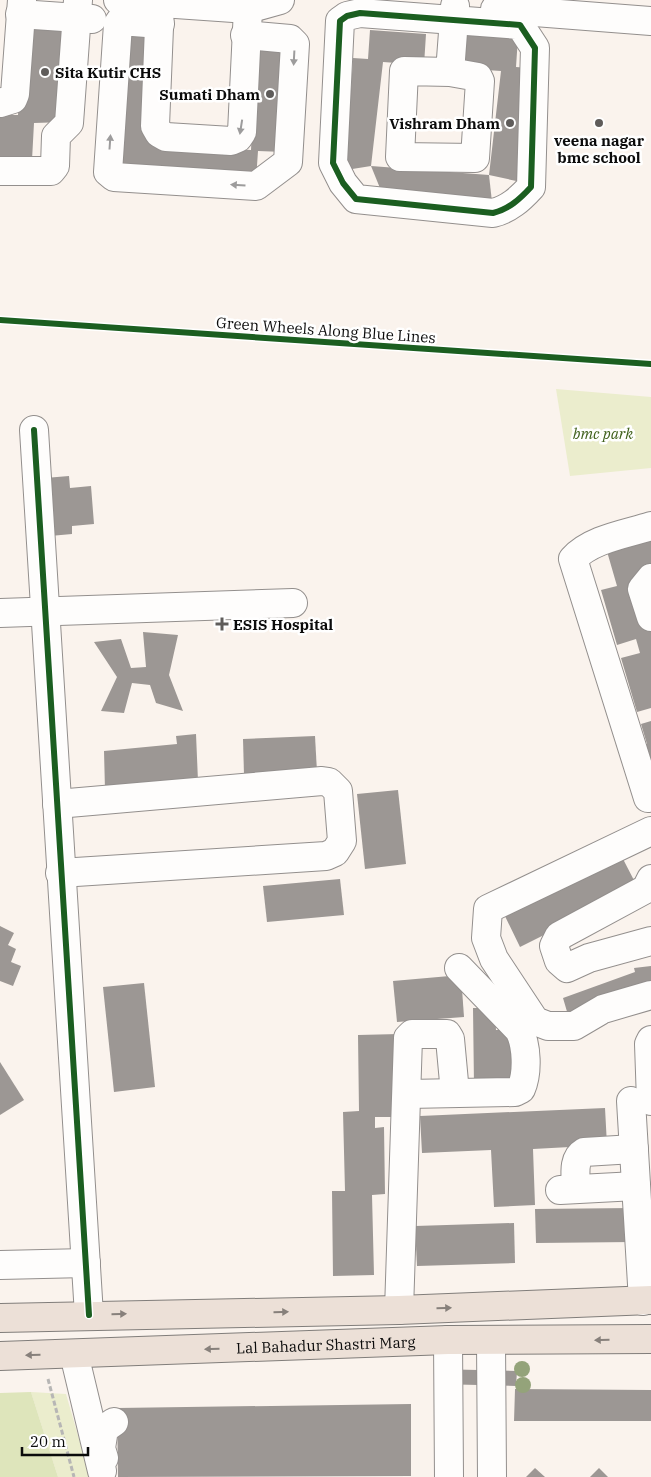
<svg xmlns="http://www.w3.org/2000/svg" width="651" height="1477" viewBox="0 0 651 1477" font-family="'IBM Plex Serif',serif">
<rect width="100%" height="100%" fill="#faf3ed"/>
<g fill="#ebedcd">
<polygon points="556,389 651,397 651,468 570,476"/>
<polygon points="31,1392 66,1394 90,1477 58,1477"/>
</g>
<polygon fill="#dee5bb" points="31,1392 58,1477 0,1477 0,1393"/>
<g fill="#9c9794">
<polygon points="23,22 73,28 66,122 34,123 32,160 0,160 0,115 18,115"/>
<polygon points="124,26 156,27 152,145 251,150 256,41 289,42 284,152 258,151 256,180 117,174"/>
<polygon points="370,30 426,34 424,65 383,62 371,166 346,170 353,58 368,59"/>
<polygon points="459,33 518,37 516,67 529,68 521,182 489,175 501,71 457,68"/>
<polygon points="371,166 489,175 492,202 382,193"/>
<polygon points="69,476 70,488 91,486 94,524 72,526 72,534 50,536 45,478"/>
<polygon points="651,535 651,575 643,625 645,630 651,628 651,708 637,712 621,658 640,653 636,639 617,645 601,590 617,586 606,548"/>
<polygon points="143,632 178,635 169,675 183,711 156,703 150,685 132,683 124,713 101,711 117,677 94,642 121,639 131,668 146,667"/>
<polygon points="651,721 651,782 644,745 647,744 641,724"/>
<polygon points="196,734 198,781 105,790 104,751 177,744 176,736"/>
<polygon points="315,736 317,772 244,775 243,739"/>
<polygon points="398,790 406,864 365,869 357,794"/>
<polygon points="623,859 638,888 520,947 502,910 584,868 588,876"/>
<polygon points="340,879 344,915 267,922 263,886"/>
<polygon points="0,926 14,933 8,945 16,949 11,962 21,966 13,986 0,981"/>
<polygon points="651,966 651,988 568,1015 563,998 635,972 634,968"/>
<polygon points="461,975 464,1017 397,1022 393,981"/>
<polygon points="144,983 155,1087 114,1092 103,987"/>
<polygon points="473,1008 495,1008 496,1030 514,1030 515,1085 474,1085"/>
<polygon points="399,1034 396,1117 375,1117 375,1128 384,1127 385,1194 372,1195 374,1275 333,1276 332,1191 345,1191 343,1112 359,1111 358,1035"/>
<polygon points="0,1062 24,1100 0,1115"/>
<polygon points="605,1108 607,1145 533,1149 535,1205 494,1207 491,1150 422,1153 420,1116"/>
<polygon points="632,1208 633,1242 536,1243 535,1209"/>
<polygon points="514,1223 515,1263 417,1266 415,1226"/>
<polygon points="435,1369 517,1371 516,1386 436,1384"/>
<polygon points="515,1389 651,1390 651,1421 514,1421"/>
<polygon points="411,1404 411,1476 118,1477 117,1408"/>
<polygon points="535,1468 545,1477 526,1477"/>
<polygon points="599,1468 608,1477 590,1477"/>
</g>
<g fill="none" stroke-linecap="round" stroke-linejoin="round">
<g stroke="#938f8d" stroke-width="30">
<g id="minor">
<polyline points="118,0 248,9 280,0"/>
<polyline points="160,3 155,126 159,133 166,137 231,141 238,138 242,132 248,9"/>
<polyline points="495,9 651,21"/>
<path d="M 360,13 L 520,25 L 535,48 L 531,187 C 520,199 509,209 493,213 L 356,199 L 343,183 L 333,163 L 340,21 L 347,16 Z"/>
<polyline points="20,14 92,19"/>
<polyline points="160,24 120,21 118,24 108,172 114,177 256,186 288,162 295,44 290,39 245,35"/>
<polyline points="450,72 404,71 400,157 475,158 480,81 478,77 450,72 455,6"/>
<polyline points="0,103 13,99 15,94 22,0"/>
<polyline points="0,171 51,171 55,166 56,136 69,123 78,0"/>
<polyline points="34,430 89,1315"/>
<path d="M 651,526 C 626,534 591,539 573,559 L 648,798 L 651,797"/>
<polyline points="651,578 642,589 651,617"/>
<polyline points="0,613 293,603"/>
<polyline points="57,804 322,781 329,782 338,791 342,841 335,852 326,856 60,873"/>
<polyline points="651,831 488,909 486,938 494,959 535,1021 548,1026 574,1026 603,1009 651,995"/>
<polyline points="651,879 646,889 559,936 554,946 559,961 567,968 589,958 651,941"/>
<polyline points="651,1040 649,1044 651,1101"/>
<path d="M 408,1094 L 515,1092 L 521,1089 C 528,1073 527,1045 519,1030 L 459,968"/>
<polyline points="631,1101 643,1301"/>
<path d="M 576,1189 C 576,1177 572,1159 584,1152 L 634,1149"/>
<polyline points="560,1190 636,1186"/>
<polyline points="0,1265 86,1263"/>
<polyline points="399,1310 408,1038 412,1034 447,1034 450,1039 455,1093"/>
<polyline points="448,1340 449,1477"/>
<polyline points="491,1342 492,1477"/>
<polyline points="74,1354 102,1471"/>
<polyline points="104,1458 101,1448 104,1429 114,1422"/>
</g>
</g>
<g stroke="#807d7a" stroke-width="30">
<g id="major">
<polyline points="0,1318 399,1310 651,1300"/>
<path id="s1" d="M 0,1356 L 448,1340 L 651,1339"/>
</g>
</g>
<polyline stroke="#b7b6b5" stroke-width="3" stroke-dasharray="5 2.5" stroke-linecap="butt" points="48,1379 74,1477"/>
<use href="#minor" stroke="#fefdfc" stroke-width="28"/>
<use href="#major" stroke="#ece0d7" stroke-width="28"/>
<g stroke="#fff" stroke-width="9">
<g id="cycleway">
<path d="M 360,13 L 520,25 L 535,48 L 531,187 C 520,199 509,209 493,213 L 356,199 L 343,183 L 333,163 L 340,21 L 347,16 Z"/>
<polyline points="0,320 651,364"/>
<polyline points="34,430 89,1315"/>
</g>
</g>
<use href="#cycleway" stroke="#1b5e20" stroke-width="6"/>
</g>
<g fill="#94a37a">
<circle cx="522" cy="1369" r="8"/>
<circle cx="523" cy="1385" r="8"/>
</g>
<defs><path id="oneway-solid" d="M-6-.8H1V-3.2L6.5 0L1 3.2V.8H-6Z" transform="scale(1.25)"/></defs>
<g fill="#9d9c9c">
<use href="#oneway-solid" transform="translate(294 58) rotate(93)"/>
<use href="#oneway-solid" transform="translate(241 127) rotate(99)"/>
<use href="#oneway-solid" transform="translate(110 142) rotate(-86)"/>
<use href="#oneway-solid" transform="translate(238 185) rotate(-176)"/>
</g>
<g fill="#87807b">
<use href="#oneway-solid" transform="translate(444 1308) rotate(-2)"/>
<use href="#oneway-solid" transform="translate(281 1312) rotate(-1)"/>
<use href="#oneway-solid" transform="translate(119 1314) rotate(-1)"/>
<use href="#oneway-solid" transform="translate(602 1340) rotate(179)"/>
<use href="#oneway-solid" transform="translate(212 1349) rotate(178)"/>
<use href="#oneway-solid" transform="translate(33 1355) rotate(178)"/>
</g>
<g fill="#5f5c5a" stroke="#fff" stroke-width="2">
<circle cx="45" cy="72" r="5"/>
<circle cx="270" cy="94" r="5"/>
<circle cx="510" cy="123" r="5"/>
<circle cx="599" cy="123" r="5"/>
<path d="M219.5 616.5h5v5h5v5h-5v5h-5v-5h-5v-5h5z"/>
</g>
<g text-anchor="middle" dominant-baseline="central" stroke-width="5" stroke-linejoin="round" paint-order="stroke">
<g font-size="15" font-weight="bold" fill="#0b0b0b" stroke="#fff" text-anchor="start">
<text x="55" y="72">Sita Kutir CHS</text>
<text x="260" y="94" text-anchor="end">Sumati Dham</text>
<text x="500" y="123" text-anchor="end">Vishram Dham</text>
<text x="599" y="140" text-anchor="middle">veena nagar<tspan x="599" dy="17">bmc school</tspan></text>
<text x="233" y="624">ESIS Hospital</text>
</g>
<g font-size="15" fill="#0b0b0b" stroke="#fff">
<text transform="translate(326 330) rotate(4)">Green Wheels Along Blue Lines</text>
<text stroke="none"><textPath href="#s1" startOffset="326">Lal Bahadur Shastri Marg</textPath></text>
</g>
<g font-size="15" font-style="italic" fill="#40611c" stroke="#fff">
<text x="603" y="433">bmc park</text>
</g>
</g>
<path d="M22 1447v8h66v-8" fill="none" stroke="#0b0b0b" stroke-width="2.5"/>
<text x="30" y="1447" font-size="15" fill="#0b0b0b" stroke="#ffffff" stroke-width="4" paint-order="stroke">20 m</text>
</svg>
